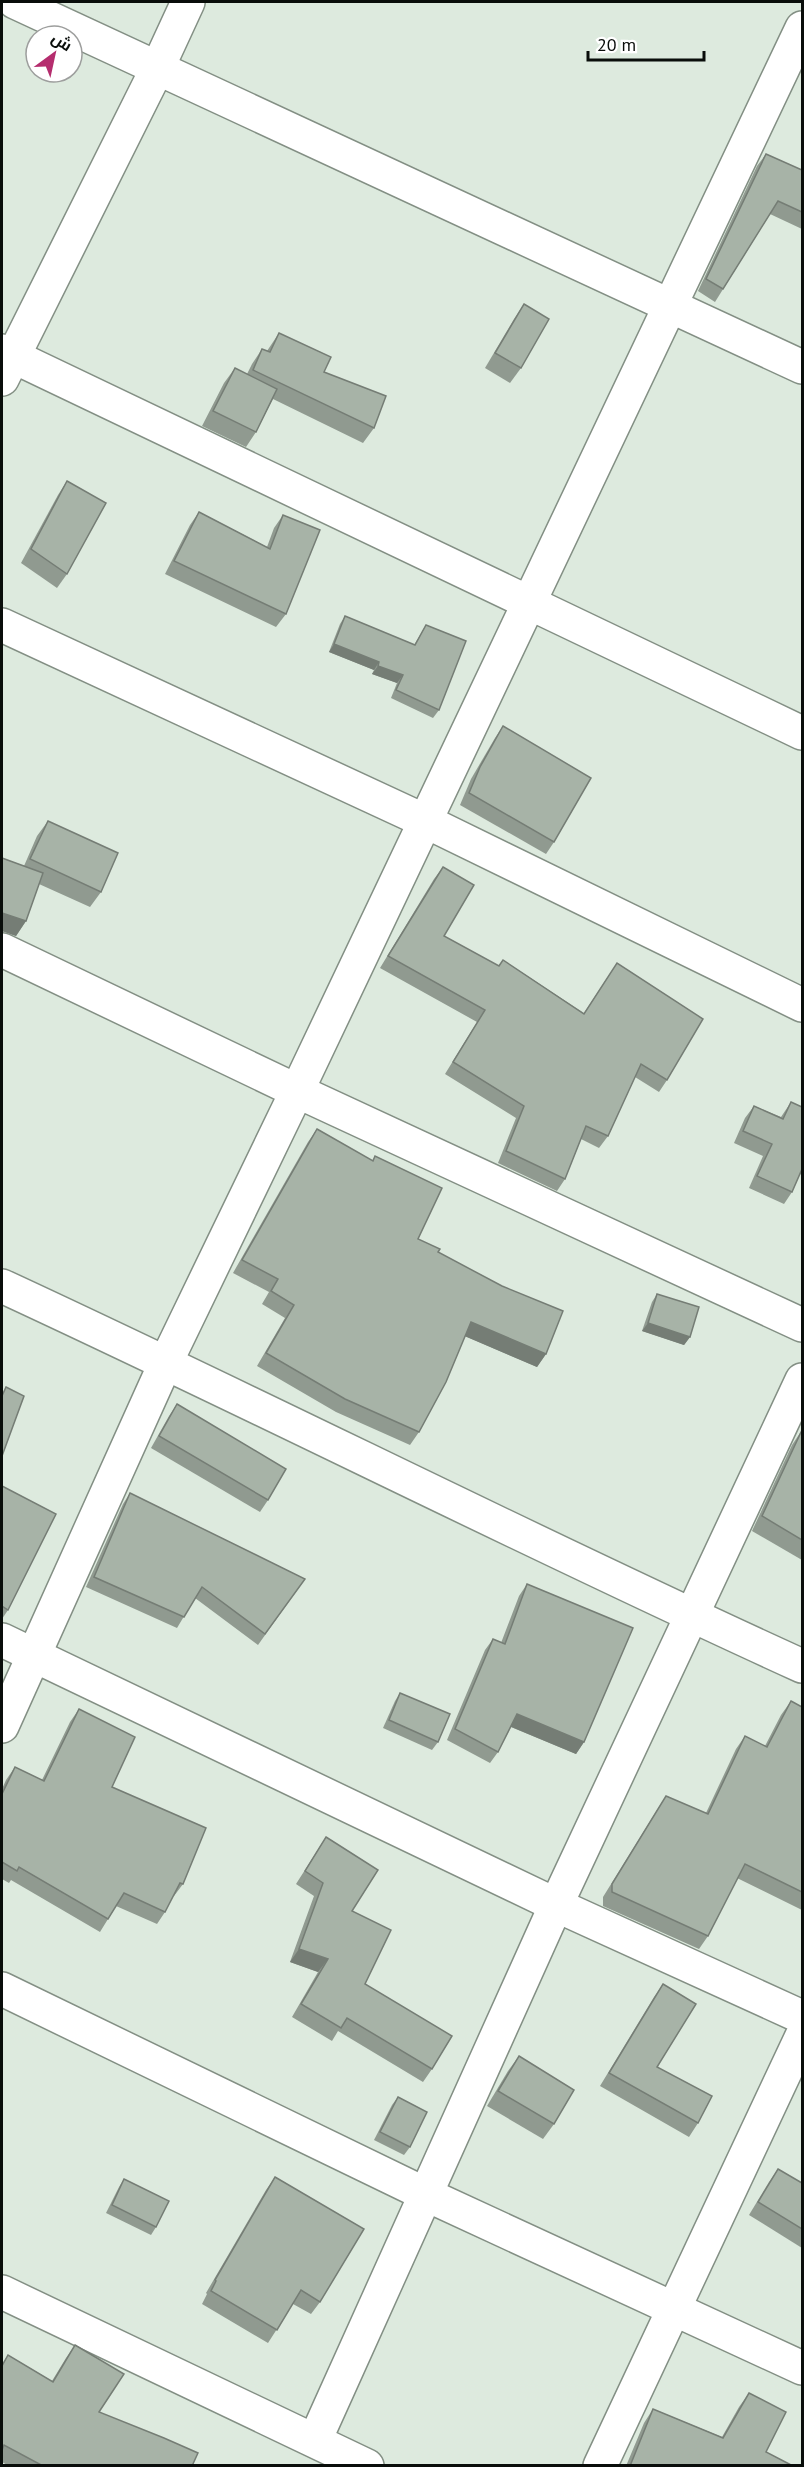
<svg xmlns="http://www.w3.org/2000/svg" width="804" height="2467" viewBox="0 0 804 2467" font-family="'PT Sans',Cairo,sans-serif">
<rect width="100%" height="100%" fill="#ddeade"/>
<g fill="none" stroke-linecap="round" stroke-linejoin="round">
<g stroke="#838f84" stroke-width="36">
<g id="minor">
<polyline points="15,2 802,367"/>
<polyline points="2,351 802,733"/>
<polyline points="2,379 158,67 188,2"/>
<polyline points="2,625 425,821 802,1005"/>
<polyline points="2,950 297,1091 802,1325"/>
<path d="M 2,1286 C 270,1410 533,1544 802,1666"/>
<polyline points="2,1640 556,1905 802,2017"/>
<polyline points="2,1726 166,1362 297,1091 802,28"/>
<polyline points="2,1989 425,2194 802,2368"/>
<polyline points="2,2292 367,2466"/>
<polyline points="315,2440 556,1905 802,1380"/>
<polyline points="600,2466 802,2036"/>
</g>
</g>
<use href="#minor" stroke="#fff" stroke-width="33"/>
</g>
<g fill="#909a90">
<polygon points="766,154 802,170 802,229 770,214 715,302 698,291 757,166"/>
<polygon points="524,304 521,368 510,383 485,368 514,319"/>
<polygon points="279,333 324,372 374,428 363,443 273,399 256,432 246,447 202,426 224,383 235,368 247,374 252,364 262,349 267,351"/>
<polygon points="67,481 67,574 57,588 21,563 58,495"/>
<polygon points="199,512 267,547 274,528 283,515 286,614 276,627 165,574 190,525"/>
<polygon points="345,616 414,645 426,625 439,710 433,718 391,698 397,683 372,674 374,670 329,652 340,624"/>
<polygon points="503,726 554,842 546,854 460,805 471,779 495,738"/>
<polygon points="48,821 101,892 90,907 39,884 26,921 16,936 2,931 2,858 24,866 37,836"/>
<polygon points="443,867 444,936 498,966 503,960 584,1013 617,963 667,1080 659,1092 635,1077 608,1136 599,1148 581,1139 565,1179 557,1191 498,1163 516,1118 445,1074 477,1022 380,968 434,879"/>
<polygon points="791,1102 802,1107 802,1175 800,1174 792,1192 784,1204 749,1188 763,1156 734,1143 745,1118 754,1106 781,1117"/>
<polygon points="317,1129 372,1161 375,1156 418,1239 438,1252 546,1354 537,1367 465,1336 419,1432 410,1445 336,1412 257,1366 285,1318 262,1304 269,1292 233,1273 308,1142"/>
<polygon points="657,1294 690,1337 684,1345 642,1331 652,1302"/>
<polygon points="177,1404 268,1500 260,1512 151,1448 169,1416"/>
<polygon points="802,1430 802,1560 752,1531 792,1445"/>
<polygon points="2,1486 8,1610 2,1619"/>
<polygon points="130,1493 305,1579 258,1645 195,1598 177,1628 86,1587 123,1504"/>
<polygon points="527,1584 584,1742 576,1754 511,1727 498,1752 490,1763 447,1740 485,1650 493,1639 501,1643 519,1596"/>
<polygon points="400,1693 438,1742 432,1750 383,1728 395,1701"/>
<polygon points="791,1701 802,1707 802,1910 737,1878 708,1936 699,1949 603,1906 603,1897 657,1810 666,1796 706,1813 736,1749 745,1736 765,1746 781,1715"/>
<polygon points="79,1709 112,1787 183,1884 174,1896 173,1896 165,1912 157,1924 116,1906 100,1932 11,1880 9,1883 2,1879 2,1789 6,1780 15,1767 42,1780 70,1722"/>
<polygon points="326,1837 352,1911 365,1984 432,2069 423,2082 338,2031 332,2041 292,2017 318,1972 290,1962 314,1896 296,1884"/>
<polygon points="663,1984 657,2067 698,2123 689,2137 600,2086 654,1997"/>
<polygon points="519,2056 554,2124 543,2139 487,2106 508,2071"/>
<polygon points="398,2097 410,2147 404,2155 374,2140 392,2105"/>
<polygon points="778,2169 802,2183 802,2248 749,2215 769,2182"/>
<polygon points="275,2177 320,2302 311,2314 293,2304 268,2343 202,2304 207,2294 206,2293 266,2190"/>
<polygon points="124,2179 156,2227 151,2235 106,2213 119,2187"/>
<polygon points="75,2345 99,2412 192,2466 9,2466 2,2462 2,2364 8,2355 52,2381 66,2358"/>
<polygon points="749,2393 766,2452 793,2466 626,2466 644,2423 653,2409 722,2437 739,2407"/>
</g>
<g fill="#757d75">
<polygon points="334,644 379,662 374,670 329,652"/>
<polygon points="378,666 403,675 397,683 372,674"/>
<polygon points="2,913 26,921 16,936 2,931"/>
<polygon points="471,1322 546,1354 537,1367 462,1335"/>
<polygon points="648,1323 690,1337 684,1345 642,1331"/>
<polygon points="517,1714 584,1742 576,1754 509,1726"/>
<polygon points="299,1949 328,1959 318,1972 290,1962"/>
</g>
<g fill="#a7b3a7" stroke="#757d75" stroke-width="1.5">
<polygon points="766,154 802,170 802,212 778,201 723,289 706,279"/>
<polygon points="524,304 549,319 521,368 495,353"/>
<polygon points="279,333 331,357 324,372 386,396 374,428 253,370 262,349 270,352"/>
<polygon points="235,368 277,389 256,432 213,411"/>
<polygon points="67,481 106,503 67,574 31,549"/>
<polygon points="199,512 270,549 283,515 320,530 286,614 174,561"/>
<polygon points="345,616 415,645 426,625 466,641 439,710 396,690 403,675 378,666 379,662 334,644"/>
<polygon points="503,726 591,778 554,842 469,793 480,767"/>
<polygon points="48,821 118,853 101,892 30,859"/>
<polygon points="2,858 43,873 26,921 2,913"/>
<polygon points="443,867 474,885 444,936 499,966 503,960 584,1014 617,963 703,1019 667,1080 641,1064 608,1136 586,1126 565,1179 506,1151 524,1106 453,1062 485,1010 388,956"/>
<polygon points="791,1102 802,1107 802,1169 792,1192 757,1176 772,1144 743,1131 754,1106 783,1119"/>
<polygon points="317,1129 373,1161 375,1156 442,1188 418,1239 440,1249 438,1252 502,1286 563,1311 546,1354 471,1322 446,1382 419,1432 345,1399 266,1353 294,1305 271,1291 278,1279 242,1260"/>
<polygon points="657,1294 699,1307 690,1337 648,1323"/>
<polygon points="6,1387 24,1396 2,1456 2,1396"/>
<polygon points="177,1404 286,1469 268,1500 159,1436"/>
<polygon points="802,1430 802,1540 762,1516"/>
<polygon points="2,1486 56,1514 8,1610 2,1606"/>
<polygon points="130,1493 305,1579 265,1634 202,1587 184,1617 94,1577"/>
<polygon points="527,1584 633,1628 584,1742 517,1714 498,1752 455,1729 493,1639 505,1644"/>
<polygon points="400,1693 450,1714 438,1742 389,1720"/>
<polygon points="791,1701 802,1707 802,1892 745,1864 708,1936 612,1892 612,1884 666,1796 708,1814 745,1736 767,1747"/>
<polygon points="79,1709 135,1737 112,1787 206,1828 183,1884 180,1883 165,1912 124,1893 108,1919 19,1867 17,1871 2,1862 2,1794 15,1767 44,1781"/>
<polygon points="326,1837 378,1870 352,1911 391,1930 365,1984 452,2036 432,2069 347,2018 341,2028 301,2004 328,1959 299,1949 323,1883 305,1871"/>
<polygon points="663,1984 696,2004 657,2067 712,2096 698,2123 609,2073"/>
<polygon points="519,2056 574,2090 554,2124 498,2091"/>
<polygon points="398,2097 427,2112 410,2147 380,2132"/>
<polygon points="778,2169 802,2183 802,2229 758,2202"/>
<polygon points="275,2177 364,2229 320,2302 301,2290 277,2330 211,2291 216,2281 215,2280"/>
<polygon points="124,2179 169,2201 156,2227 112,2205"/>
<polygon points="75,2345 124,2374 99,2412 164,2438 198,2453 192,2466 43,2466 4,2445 2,2450 2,2366 8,2355 53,2382"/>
<polygon points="749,2393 786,2412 766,2452 793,2466 630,2466 653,2409 723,2438"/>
</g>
<rect width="804" height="2467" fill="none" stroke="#090d0a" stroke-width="6"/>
<g transform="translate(54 54) rotate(33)"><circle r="28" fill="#ffffff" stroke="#9d9e9d" stroke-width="1.5"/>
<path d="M0-4.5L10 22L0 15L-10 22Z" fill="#b52d6e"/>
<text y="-9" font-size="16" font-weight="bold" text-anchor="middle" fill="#090d0a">ش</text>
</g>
<path d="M588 51v9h116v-9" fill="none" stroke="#090d0a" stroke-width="3"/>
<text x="597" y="51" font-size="18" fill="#090d0a" stroke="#ffffff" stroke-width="4.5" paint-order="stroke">20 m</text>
</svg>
